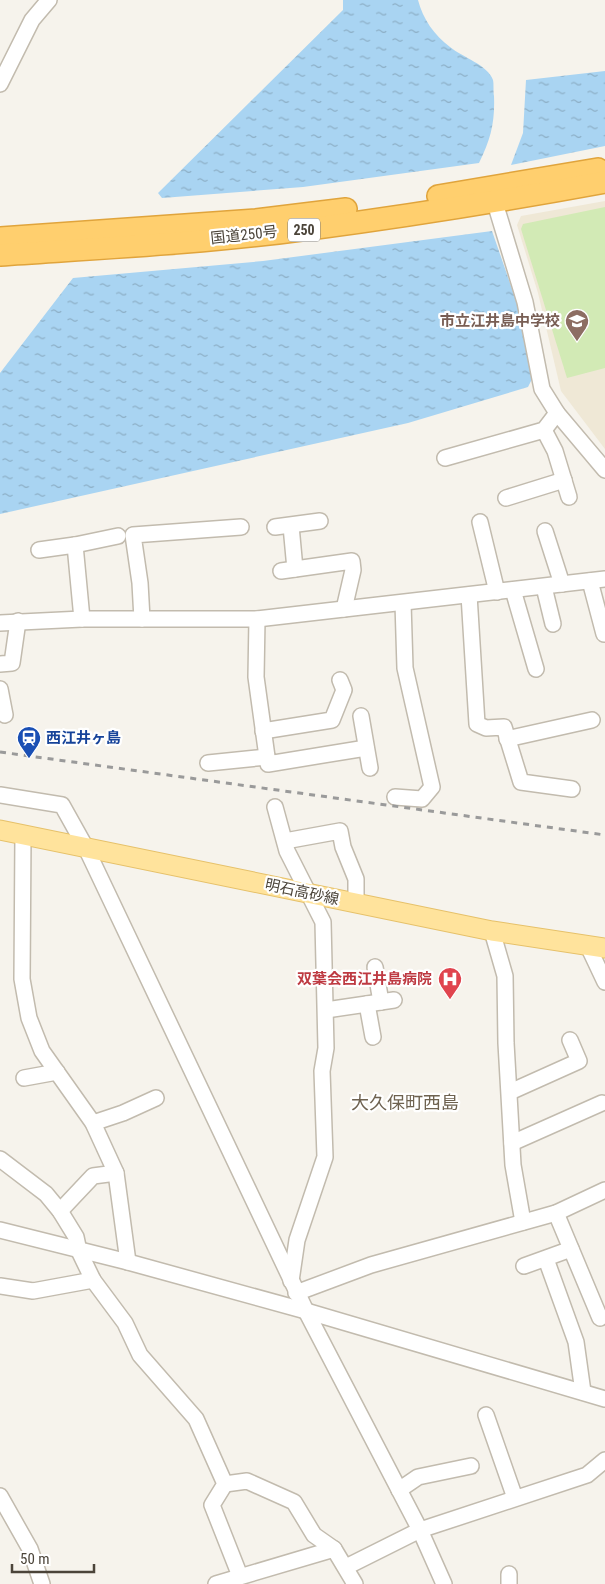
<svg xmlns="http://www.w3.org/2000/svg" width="605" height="1584" viewBox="0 0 605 1584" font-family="'Roboto Condensed','Noto Sans JP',sans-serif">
<defs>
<pattern id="water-ripples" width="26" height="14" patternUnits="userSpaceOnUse" patternTransform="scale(1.25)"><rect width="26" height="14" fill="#a9d4f2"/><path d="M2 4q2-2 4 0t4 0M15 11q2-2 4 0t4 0" fill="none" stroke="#8caec5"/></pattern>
</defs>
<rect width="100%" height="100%" fill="#f6f3ec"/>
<polygon fill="#efe8d6" points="605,201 605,449 561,391 538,293 517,225 521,216"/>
<polygon fill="#d2eab5" points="605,207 605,368 567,378 521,229 523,224"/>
<g fill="url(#water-ripples)">
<path d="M 343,0 L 418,0 C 423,19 434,35 450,47 C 462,57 488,65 493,80 C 494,84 493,91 494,96 C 495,122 491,139 479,163 L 303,187 L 162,198 L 158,193 L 343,10 Z"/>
<polygon points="605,71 605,146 511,165 523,133 526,80"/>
<polygon points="492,231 519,309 533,377 528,387 408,423 0,514 0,373 73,278 263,261"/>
</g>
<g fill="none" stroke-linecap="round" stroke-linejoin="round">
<g stroke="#c2bbae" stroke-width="18">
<g id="minor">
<polyline points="0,84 32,20 49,0"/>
<polyline points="492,193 525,302 542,389 557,413 605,470"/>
<polyline points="544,430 555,451 569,497"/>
<polyline points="445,458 544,430 557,413"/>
<polyline points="506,498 564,480"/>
<polyline points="480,522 497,592"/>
<polyline points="291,526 295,569"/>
<polyline points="275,527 320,521"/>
<polyline points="545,531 562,584"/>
<polyline points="75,545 82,619"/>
<polyline points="39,550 75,545 118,536"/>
<polyline points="281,571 352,561 353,570 344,609"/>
<polyline points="590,581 604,634"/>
<polyline points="544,587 553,624"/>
<polyline points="513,590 536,669"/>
<polyline points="469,595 477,724 486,728 504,727 521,782 572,789"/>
<polyline points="142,619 140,583 133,535 241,527"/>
<polyline points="257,619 256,677 268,764 366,748"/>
<polyline points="0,623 82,619 257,619 605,579"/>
<polyline points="0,664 12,663 18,621"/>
<polyline points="0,689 5,715"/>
<polyline points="361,716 370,768"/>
<polyline points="263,731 332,720 344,690 340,680"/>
<polyline points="507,739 592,720"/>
<polyline points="208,763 267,757"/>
<polyline points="0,795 62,805 86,848 306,1311 420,1530 444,1584"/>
<polyline points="395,797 422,799 432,787 405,668 403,603"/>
<polyline points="275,807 287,851 323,922 326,1048 322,1071 325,1157 297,1240 291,1281"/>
<polyline points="23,835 22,979 29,1018 42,1051 93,1123 116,1173 128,1262"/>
<polyline points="285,841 340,831 343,847 356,879 356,903"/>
<polyline points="492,931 505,976 506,1043 513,1165 523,1222"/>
<polyline points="588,946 605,982"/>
<polyline points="375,967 381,1002"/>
<polyline points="367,1004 373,1037"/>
<polyline points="326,1010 394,1000"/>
<polyline points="24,1078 57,1072"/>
<polyline points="510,1092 579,1061 570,1040"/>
<polyline points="93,1123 123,1113 156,1098"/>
<polyline points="512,1143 602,1103"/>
<polyline points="0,1159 46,1194 60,1211 76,1237 79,1251 93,1280 125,1323 140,1355 196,1419 225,1484 212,1505 240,1576"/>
<polyline points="60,1211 93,1176 116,1173"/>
<polyline points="556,1213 600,1318"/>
<polyline points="0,1230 128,1262 306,1311 605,1399"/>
<polyline points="546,1259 576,1342 583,1392"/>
<polyline points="524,1266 571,1249"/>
<polyline points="0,1286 33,1291 93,1280"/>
<polyline points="296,1293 371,1265 556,1213 605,1190"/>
<polyline points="486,1415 515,1498"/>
<polyline points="225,1484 247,1481 294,1502 314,1535 334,1549"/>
<polyline points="399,1490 418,1477 471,1466"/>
<polyline points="0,1496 30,1549 42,1584"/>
<polyline points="346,1567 420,1530 587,1475 605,1460"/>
<polyline points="509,1574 509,1584"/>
<polyline points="216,1584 334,1549 355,1584"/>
</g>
</g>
<g stroke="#e6c16a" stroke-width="21">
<polyline id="major" points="0,830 492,931 605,948"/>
</g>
<g stroke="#e0a43c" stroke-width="24">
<g id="highway">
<polyline points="438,196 598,169"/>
<polyline points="0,238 256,220 346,209"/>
<path d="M 0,255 C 103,248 207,243 309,229 C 408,216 507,200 605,182"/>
</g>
</g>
<use href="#minor" stroke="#fff" stroke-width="15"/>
<use href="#major" stroke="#ffe39c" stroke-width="19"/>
<use href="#highway" stroke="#ffcf6e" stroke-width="21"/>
<polyline stroke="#9a9a9a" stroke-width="3" stroke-dasharray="6 6" stroke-linecap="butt" points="0,752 605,835"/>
</g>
<defs>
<g id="school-pin" transform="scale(1.25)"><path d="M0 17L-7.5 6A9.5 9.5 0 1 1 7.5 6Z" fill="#8d6e63" stroke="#fff"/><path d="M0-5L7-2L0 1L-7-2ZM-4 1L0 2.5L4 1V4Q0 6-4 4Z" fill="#fff"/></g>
<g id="station-pin" transform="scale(1.25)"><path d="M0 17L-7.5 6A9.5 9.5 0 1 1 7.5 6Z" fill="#1a4fb4" stroke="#fff"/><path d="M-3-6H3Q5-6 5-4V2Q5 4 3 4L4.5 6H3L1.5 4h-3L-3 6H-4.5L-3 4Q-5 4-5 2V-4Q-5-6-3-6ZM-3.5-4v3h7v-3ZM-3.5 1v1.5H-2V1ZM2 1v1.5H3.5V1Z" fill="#fff"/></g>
<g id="hospital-pin" transform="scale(1.25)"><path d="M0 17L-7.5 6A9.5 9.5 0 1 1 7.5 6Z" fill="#e0444e" stroke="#fff"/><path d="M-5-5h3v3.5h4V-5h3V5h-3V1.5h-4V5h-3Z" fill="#fff"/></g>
</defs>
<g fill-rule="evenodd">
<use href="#school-pin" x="577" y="321"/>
<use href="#station-pin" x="29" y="738"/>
<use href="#hospital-pin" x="450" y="979"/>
</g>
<g text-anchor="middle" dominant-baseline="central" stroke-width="4.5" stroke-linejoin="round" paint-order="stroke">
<rect fill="#fff" stroke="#817c74" stroke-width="1" x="288" y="218.5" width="32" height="23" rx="4"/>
<g font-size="14" font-weight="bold" fill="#4b4439">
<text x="304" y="230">250</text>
</g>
<g font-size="15" fill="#4b4439" stroke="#fff">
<text transform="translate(244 235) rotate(-6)">国道250号</text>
<text transform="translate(302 892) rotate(12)">明石高砂線</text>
</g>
<g font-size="15" font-weight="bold" fill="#785e54" stroke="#fff" text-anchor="end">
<text x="560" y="321">市立江井島中学校</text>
</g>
<g font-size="15" font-weight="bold" fill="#164399" stroke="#fff" text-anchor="start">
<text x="46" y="738">西江井ヶ島</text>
</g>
<g font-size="15" font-weight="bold" fill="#be3a42" stroke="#fff" text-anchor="end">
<text x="432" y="979">双葉会西江井島病院</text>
</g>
<g font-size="18" fill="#6e6250" stroke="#fff">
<text x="405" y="1102">大久保町西島</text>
</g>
</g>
<path d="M12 1564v8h82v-8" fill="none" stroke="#4b4439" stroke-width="2.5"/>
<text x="20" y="1564" font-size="15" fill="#4b4439" stroke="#ffffff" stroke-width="4" paint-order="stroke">50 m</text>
</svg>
